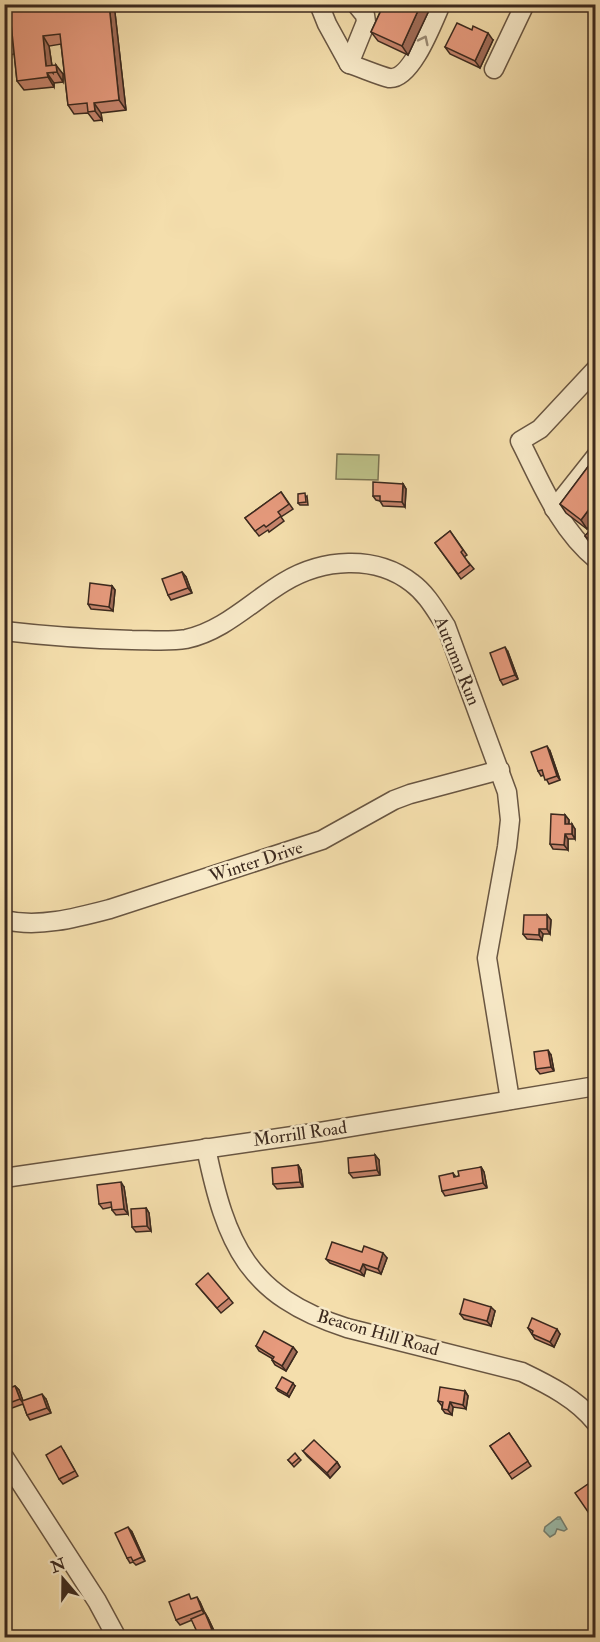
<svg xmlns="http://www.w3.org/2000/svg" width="600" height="1642" viewBox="0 0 600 1642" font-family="'IM FELL Double Pica',serif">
<defs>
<pattern id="water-ripples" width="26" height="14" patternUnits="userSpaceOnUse" patternTransform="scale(1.5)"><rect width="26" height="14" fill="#9cbcab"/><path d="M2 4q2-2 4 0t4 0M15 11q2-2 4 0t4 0" fill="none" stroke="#80998b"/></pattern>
</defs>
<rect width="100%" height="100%" fill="#f4deac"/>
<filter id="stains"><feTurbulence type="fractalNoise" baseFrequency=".00333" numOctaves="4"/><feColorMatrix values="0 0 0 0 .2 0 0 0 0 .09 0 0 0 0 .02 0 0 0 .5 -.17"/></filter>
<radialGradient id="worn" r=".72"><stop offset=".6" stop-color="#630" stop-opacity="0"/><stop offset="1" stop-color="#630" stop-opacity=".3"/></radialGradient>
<polygon fill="#bdc188" stroke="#7c7553" stroke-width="1.5" points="337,454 379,455 378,480 336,479"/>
<polygon fill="url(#water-ripples)" stroke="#758173" stroke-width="1.5" points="558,1517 560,1517 567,1529 564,1531 557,1529 555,1534 550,1537 544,1531 545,1527"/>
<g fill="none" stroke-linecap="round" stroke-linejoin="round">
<g stroke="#695642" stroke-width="21">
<g id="minor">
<path d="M 319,4 L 327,24 L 349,64 C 359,67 380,76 389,78 C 411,81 433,22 441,4"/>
<path d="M 4,47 L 10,45 C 13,33 10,18 11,4"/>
<polyline points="349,64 366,22 365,15 356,4"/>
<polyline points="494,69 525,4"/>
<path d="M 596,369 L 540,429 L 520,441 C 541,482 559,529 596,559"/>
<polyline points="554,509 596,456"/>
<path d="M 4,631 C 47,636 89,639 132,640 C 149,640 169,642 186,639 C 224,631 252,601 284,582 C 322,559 375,554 412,583 C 427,594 436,611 446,626 L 507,792 L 510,820 L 507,847 L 487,958 L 510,1100"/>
<path d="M 4,920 C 39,928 76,918 110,909 L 322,840 L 394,800 L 410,794 L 500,770"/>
<path d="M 206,1148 C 226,1244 247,1296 347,1328 L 522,1372 C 549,1385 577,1399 596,1423"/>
<polyline points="4,1178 320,1132 596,1086"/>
<polyline points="4,1457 97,1601 117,1638"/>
</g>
</g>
<use href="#minor" stroke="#f8eac9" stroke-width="18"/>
</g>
<g fill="#c6846c" stroke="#3b291e" stroke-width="1.5">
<polygon points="9,4 114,4 126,110 101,113 102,120 94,121 88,113 74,114 68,105 61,44 49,46 52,66 63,74 63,82 54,83 54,87 24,90 17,81"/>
<polygon points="374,4 432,4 408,55 378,41 371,32 382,8"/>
<polygon points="493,40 480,68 450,54 445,47"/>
<polygon points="596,456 596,518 587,529 566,513 560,504"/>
<polygon points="403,484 406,489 405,507 383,506 380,501 376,500 373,496"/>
<polygon points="281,492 293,509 281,517 284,521 269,532 268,530 259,536 245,518"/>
<polygon points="307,496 308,505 300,505 298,503"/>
<polygon points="596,524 596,549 592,546 585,536"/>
<polygon points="450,531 467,555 464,557 474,569 461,579 435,543"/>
<polygon points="182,572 186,577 192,593 171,600 168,595"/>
<polygon points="112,586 115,590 113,611 91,609 88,604"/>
<polygon points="508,652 518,679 503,685 500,680"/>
<polygon points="550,751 560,780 549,784 544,775 541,776 538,771"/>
<polygon points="565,815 569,820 569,824 575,829 575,839 568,839 568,850 553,849 550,844"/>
<polygon points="547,915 551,920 550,934 543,934 542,940 527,939 523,934"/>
<polygon points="551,1055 554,1071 540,1074 536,1069"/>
<polygon points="375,1155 379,1160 380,1175 353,1178 349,1173"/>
<polygon points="298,1165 301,1170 303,1187 277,1189 273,1184"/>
<polygon points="481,1167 484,1172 487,1188 445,1196 442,1191 453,1173 456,1177 459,1176"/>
<polygon points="124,1187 128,1214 116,1215 112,1210 112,1207 103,1209 99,1204"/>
<polygon points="146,1208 149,1213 151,1231 136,1232 132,1227"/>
<polygon points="362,1252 387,1258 381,1274 366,1269 364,1276 330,1263 326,1259"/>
<polygon points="196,1284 229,1298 233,1303 221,1313"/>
<polygon points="495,1311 491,1326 464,1319 460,1314"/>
<polygon points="528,1328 560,1334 554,1347 535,1339"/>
<polygon points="256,1346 293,1347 297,1352 286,1371 275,1365 272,1360 273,1359 259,1351"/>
<polygon points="15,1386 19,1390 23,1401 46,1399 51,1413 30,1420 27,1415 23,1404 4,1411 4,1390"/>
<polygon points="295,1386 289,1397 278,1391 276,1388"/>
<polygon points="465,1391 468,1396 466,1409 453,1407 452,1415 445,1413 442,1409 442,1406 438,1401"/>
<polygon points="509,1433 531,1466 512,1479 490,1446"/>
<polygon points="64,1451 78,1476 63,1484 59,1479"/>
<polygon points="303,1451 337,1462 340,1467 330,1478 307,1456"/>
<polygon points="299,1458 301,1460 294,1467 288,1460"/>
<polygon points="132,1532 145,1561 136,1565 133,1562 130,1563 127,1558"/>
<polygon points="192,1599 200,1602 205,1613 208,1618 216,1635 209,1638 200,1638 192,1620 180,1625 176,1620"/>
</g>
<g fill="#a16c58" stroke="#3b291e" stroke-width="1.5">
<polygon points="109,4 114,4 126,110 119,100"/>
<polygon points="421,4 432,4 408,55 402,46"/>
<polygon points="488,33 493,40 480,68 475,61"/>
<polygon points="43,36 49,46 53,73 46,66"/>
<polygon points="56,65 63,74 63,82 57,72"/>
<polygon points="47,73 54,83 54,87 48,77"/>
<polygon points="94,103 101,113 102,120 95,111"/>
<polygon points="403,484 406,489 405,507 402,502"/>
<polygon points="596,500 596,518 587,529 581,520"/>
<polygon points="182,572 186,577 192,593 188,588"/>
<polygon points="112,586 115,590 113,611 109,607"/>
<polygon points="505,647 508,652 518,679 515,675"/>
<polygon points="547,746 550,751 560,780 557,776"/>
<polygon points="565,815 569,820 568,829 565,824"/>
<polygon points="572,824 575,829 575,839 572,834"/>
<polygon points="565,834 568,839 568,850 564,845"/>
<polygon points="547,915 551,920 550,934 547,929"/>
<polygon points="539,929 543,934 542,940 539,935"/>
<polygon points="548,1050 551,1055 554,1071 551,1067"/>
<polygon points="375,1155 379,1160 380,1175 377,1170"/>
<polygon points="298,1165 301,1170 303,1187 300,1182"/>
<polygon points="481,1167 484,1172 487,1188 483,1183"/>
<polygon points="121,1182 124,1187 128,1214 124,1209"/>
<polygon points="146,1208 149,1213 151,1231 147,1226"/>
<polygon points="383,1253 387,1258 381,1274 378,1269"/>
<polygon points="363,1264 366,1269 364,1276 360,1271"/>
<polygon points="491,1307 495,1311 491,1326 487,1321"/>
<polygon points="557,1329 560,1334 554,1347 550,1342"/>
<polygon points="293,1347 297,1352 286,1371 282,1366"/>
<polygon points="293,1383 295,1386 289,1397 287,1394"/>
<polygon points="15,1386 19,1390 24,1404 20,1399"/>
<polygon points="465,1391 468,1396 466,1409 463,1405"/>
<polygon points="42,1394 46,1399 51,1413 47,1408"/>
<polygon points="450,1402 453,1407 452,1415 448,1410"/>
<polygon points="337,1462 340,1467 330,1478 327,1473"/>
<polygon points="128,1527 132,1532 145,1561 142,1557"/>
<polygon points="197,1597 200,1602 205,1615 202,1610"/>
<polygon points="205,1613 208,1618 216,1635 212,1630"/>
</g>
<g fill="#e69a7d" stroke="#3b291e" stroke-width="1.5">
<polygon points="9,4 109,4 119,100 94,103 95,111 88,112 87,103 68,105 60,34 43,36 46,66 56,65 57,72 47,73 48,77 17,81"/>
<polygon points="384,4 421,4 402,46 371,32"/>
<polygon points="457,23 472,30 473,26 488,33 475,61 445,47"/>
<polygon points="596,456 596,500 581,520 560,504"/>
<polygon points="373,482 403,484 402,502 380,501 380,496 373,496"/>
<polygon points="281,492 289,504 278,512 281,516 266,527 264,525 255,531 245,518"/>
<polygon points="305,493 306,502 298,503 298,494"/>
<polygon points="596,524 596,544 585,536"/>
<polygon points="450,531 463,550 461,552 470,565 458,574 435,543"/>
<polygon points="182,572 188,588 168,595 162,579"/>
<polygon points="90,583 112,586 109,607 88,604"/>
<polygon points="505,647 515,675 500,680 490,653"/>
<polygon points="547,746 557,776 545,780 542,770 538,771 531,752"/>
<polygon points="551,814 565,815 565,824 572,824 572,834 565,834 564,845 550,844"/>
<polygon points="524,915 547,915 547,929 539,929 539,935 523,934"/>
<polygon points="548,1050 551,1067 536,1069 534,1052"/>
<polygon points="375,1155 377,1170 349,1173 348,1158"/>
<polygon points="298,1165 300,1182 273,1184 272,1168"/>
<polygon points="481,1167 483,1183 442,1191 439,1176 453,1173 454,1177 459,1176 458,1171"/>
<polygon points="121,1182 124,1209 112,1210 111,1202 99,1204 97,1185"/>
<polygon points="146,1208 147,1226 132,1227 131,1209"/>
<polygon points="332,1242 362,1252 364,1246 383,1253 378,1269 363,1264 360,1271 326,1259"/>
<polygon points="208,1273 229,1298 217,1308 196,1284"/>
<polygon points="464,1299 491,1307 487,1321 460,1314"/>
<polygon points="532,1318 557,1329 550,1342 532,1334 533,1331 528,1328"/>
<polygon points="264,1331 293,1347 282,1366 272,1360 274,1357 256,1346"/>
<polygon points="282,1377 293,1383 287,1394 276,1388"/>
<polygon points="15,1386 20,1399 4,1405 4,1390"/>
<polygon points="440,1387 465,1391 463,1405 450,1402 448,1410 442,1409 443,1402 438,1401"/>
<polygon points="42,1394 47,1408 27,1415 22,1401"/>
<polygon points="509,1433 528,1461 509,1474 490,1446"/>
<polygon points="314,1440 337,1462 327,1473 303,1451"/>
<polygon points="61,1446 75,1471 59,1479 46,1455"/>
<polygon points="295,1453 299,1458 292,1464 288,1460"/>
<polygon points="588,1484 596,1495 595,1522 575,1493"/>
<polygon points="128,1527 142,1557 133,1561 131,1557 127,1558 115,1533"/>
<polygon points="189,1594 191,1599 197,1597 202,1610 176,1620 169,1602"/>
<polygon points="205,1613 212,1630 199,1636 191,1619"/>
</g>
<defs><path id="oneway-chevron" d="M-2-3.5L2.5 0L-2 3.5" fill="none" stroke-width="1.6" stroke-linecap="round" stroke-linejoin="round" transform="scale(1.5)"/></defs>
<use stroke="#9a8a74" href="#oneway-chevron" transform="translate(424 40) rotate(-64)"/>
<g text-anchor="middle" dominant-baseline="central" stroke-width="5" stroke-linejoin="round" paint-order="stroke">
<g font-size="18" fill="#3b291e" stroke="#f8eac9">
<text transform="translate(457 661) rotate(68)">Autumn Run</text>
<text transform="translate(256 862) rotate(-18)">Winter Drive</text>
<text transform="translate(300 1134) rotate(-8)">Morrill Road</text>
<text transform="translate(378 1333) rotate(16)">Beacon Hill Road</text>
</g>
</g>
<rect width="600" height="1642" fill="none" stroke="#f4deac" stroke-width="24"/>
<rect x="6" y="6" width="588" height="1630" fill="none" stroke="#3b291e" stroke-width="3"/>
<rect x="12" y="12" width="576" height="1618" fill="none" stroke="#3b291e" stroke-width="1.5"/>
<g transform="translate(63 1579) rotate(340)" stroke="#f8eac9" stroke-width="4.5" paint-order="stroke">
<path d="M0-4.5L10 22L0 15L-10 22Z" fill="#3b291e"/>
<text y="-9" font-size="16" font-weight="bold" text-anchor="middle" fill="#3b291e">N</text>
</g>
<rect width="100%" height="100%" filter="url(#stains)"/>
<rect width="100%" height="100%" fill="url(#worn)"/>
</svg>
